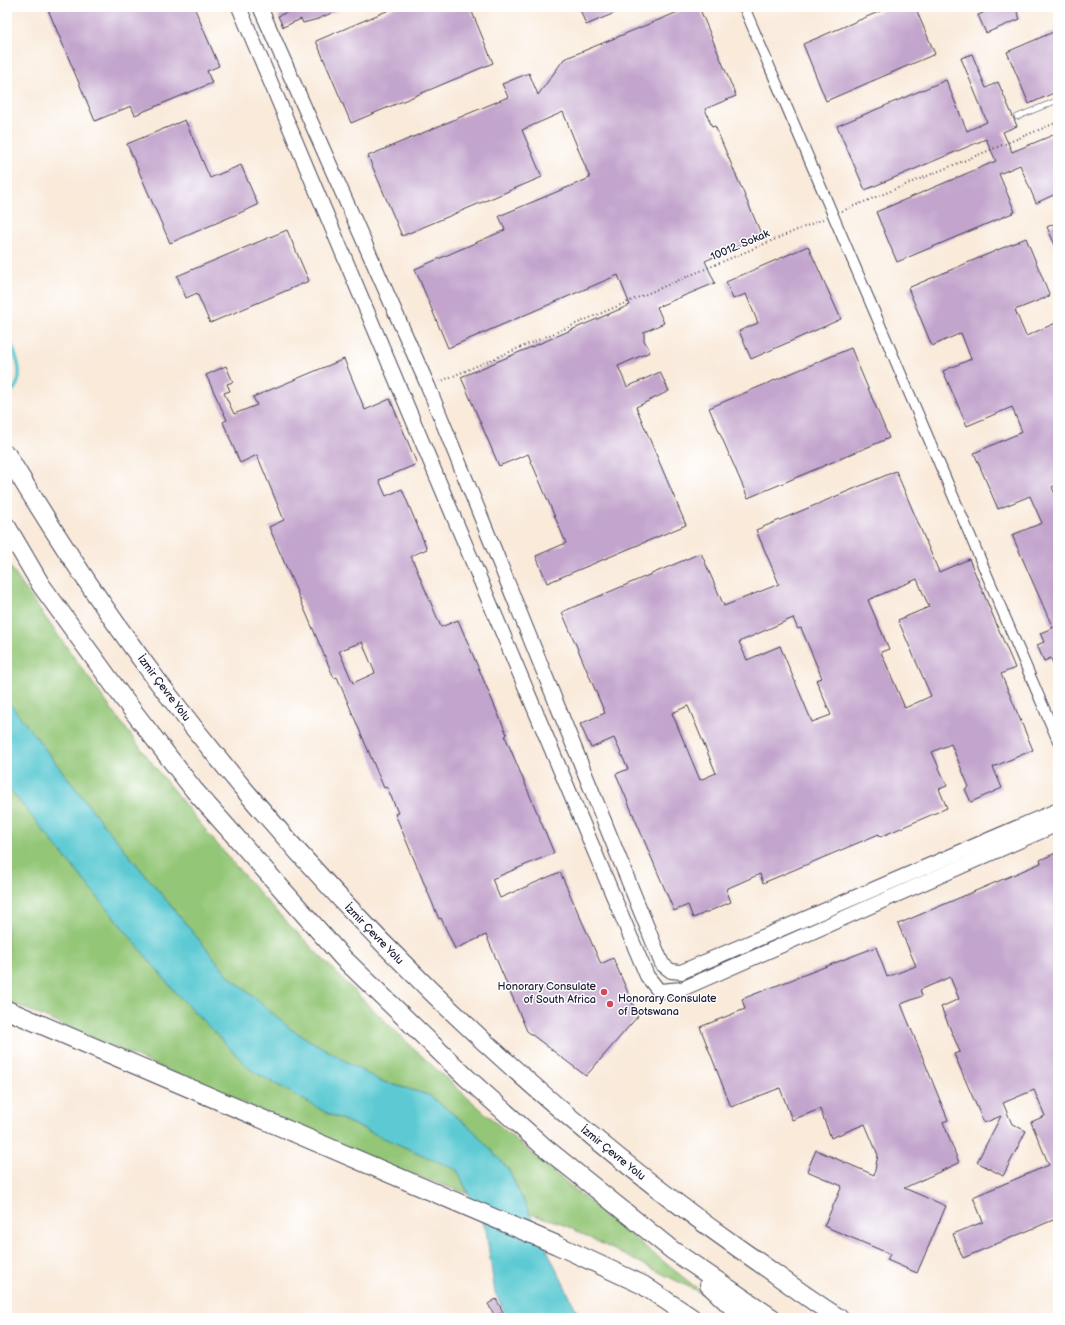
<svg xmlns="http://www.w3.org/2000/svg" width="1065" height="1325" viewBox="0 0 1065 1325" font-family="'Balsamiq Sans',sans-serif">
<rect width="100%" height="100%" fill="#fff"/>
<filter id="ink" filterUnits="userSpaceOnUse"><feTurbulence type="fractalNoise" baseFrequency=".025" numOctaves="2"/><feDisplacementMap in="SourceGraphic" scale="8" xChannelSelector="R" yChannelSelector="G"/><feConvolveMatrix kernelMatrix="1 2 1 2 8 2 1 2 1" color-interpolation-filters="sRGB"/></filter>
<filter id="wash" filterUnits="userSpaceOnUse"><feTurbulence type="fractalNoise" baseFrequency=".012" numOctaves="4" result="noise"/><feDisplacementMap in="SourceGraphic" scale="16" xChannelSelector="R" yChannelSelector="G"/><feGaussianBlur stdDeviation="0.9" result="paint"/><feColorMatrix in="noise" values="0 0 0 0 0 0 0 0 0 0 0 0 0 0 0 0 0 1.4 0 .05"/><feComposite in="paint" operator="in"/></filter>
<g filter="url(#wash)">
<rect width="100%" height="100%" fill="#f9eada"/>
<g fill="#93c676" stroke="#5a7458">
<path d="M 7,562 C 30,598 56,632 81,667 C 137,746 197,823 262,896 C 280,916 300,935 319,955 C 438,1079 571,1189 707,1296 L 558,1222 L 530,1214 L 508,1169 L 472,1129 L 429,1095 L 380,1081 L 292,1030 L 229,976 L 104,825 L 7,700 Z"/>
<polygon points="7,786 176,993 251,1070 327,1113 457,1170 468,1194 396,1169 7,1001"/>
</g>
<polygon fill="#5dcad3" stroke="#407687" points="7,700 104,825 229,976 292,1030 380,1081 429,1095 472,1129 508,1169 580,1318 508,1318 495,1293 486,1230 457,1170 327,1113 251,1070 176,993 7,786"/>
<g fill="none" stroke-linecap="round" stroke-linejoin="round">
<path stroke="#5dcad3" stroke-width="3.5" d="M 7,334 C 15,353 30,381 7,395"/>
</g>
<g id="blocks">
<g fill="#c3a4cc" fill-rule="evenodd">
<polygon points="47,7 194,7 219,66 207,71 212,83 135,115 131,106 95,121"/>
<polygon points="300,7 345,7 318,19 303,23 301,19 283,27 278,16"/>
<polygon points="396,7 470,7 493,63 351,123 316,41"/>
<polygon points="579,7 629,7 586,25"/>
<polygon points="690,7 699,7 736,96 705,109 712,127 715,126 762,236 705,261 715,283 657,307 664,323 644,332 644,340 650,352 618,366 627,387 660,372 669,391 636,407 686,525 547,583 536,556 566,543 528,454 499,466 461,377 630,305 618,275 448,348 415,269 505,230 499,216 590,178 563,112 522,130 542,177 402,236 368,156 508,97 502,84 529,73 538,95 564,59"/>
<polygon points="890,7 915,7 935,54 826,101 803,44"/>
<polygon points="997,7 1015,7 1020,19 986,33 978,15"/>
<polygon points="1058,30 1058,91 1029,104 1007,52"/>
<polygon points="972,54 986,88 998,82 1017,126 1003,132 1012,152 1058,133 1058,193 1036,203 1020,165 999,174 1015,212 897,262 876,212 996,161 986,139 865,190 837,126 946,80 967,131 987,122 961,58"/>
<polygon points="185,120 210,178 241,165 258,205 170,243 127,144"/>
<polygon points="1058,222 1058,252 1047,227"/>
<polygon points="287,230 309,281 210,323 197,293 186,298 177,276"/>
<polygon points="1026,238 1050,296 1015,310 1026,336 1058,322 1058,484 1052,487 1058,501 1058,675 1051,658 1044,661 1037,645 1044,642 1040,633 1053,628 1012,535 1042,523 1030,496 998,509 974,453 1022,432 1012,407 967,426 943,371 971,359 961,333 932,346 908,288"/>
<polygon points="808,246 841,319 751,359 739,331 758,323 746,294 733,299 726,282"/>
<polygon points="851,348 889,438 748,498 709,408"/>
<path d="M 344,359 L 365,410 L 390,399 L 417,464 L 379,480 L 386,496 L 402,489 L 427,549 L 411,556 L 441,627 L 458,620 L 507,735 L 505,736 L 554,853 L 492,879 L 500,898 L 560,872 L 601,964 L 613,958 L 638,1016 L 586,1076 L 527,1031 L 486,935 L 455,949 L 441,918 L 439,919 L 395,814 L 398,813 L 387,787 L 384,788 L 337,677 L 334,678 L 325,657 L 269,527 L 284,520 L 257,455 L 240,463 L 223,422 L 227,420 L 206,375 L 226,366 L 233,382 L 227,384 L 230,391 L 224,393 L 234,414 L 257,405 L 253,397 ZM 362,642 L 375,673 L 353,683 L 339,651 Z"/>
<path d="M 896,471 L 939,572 L 969,559 L 1015,668 L 1001,674 L 1033,750 L 993,767 L 1002,788 L 971,802 L 965,789 L 969,787 L 951,744 L 932,752 L 947,786 L 939,789 L 947,808 L 880,837 L 879,834 L 763,883 L 760,874 L 726,889 L 731,902 L 693,918 L 688,905 L 674,911 L 616,774 L 628,769 L 614,738 L 591,748 L 580,724 L 605,713 L 562,612 L 701,553 L 724,606 L 779,584 L 756,530 ZM 917,579 L 929,607 L 898,620 L 931,696 L 905,708 L 881,652 L 889,649 L 868,600 ZM 793,618 L 798,629 L 801,628 L 822,678 L 816,680 L 831,715 L 812,722 L 780,646 L 747,660 L 739,642 ZM 688,706 L 716,773 L 700,780 L 672,713 Z"/>
<polygon points="1058,852 1058,1218 963,1258 953,1234 983,1222 973,1197 1049,1165 1031,1122 1045,1116 1034,1090 1003,1103 1012,1124 1026,1131 1003,1176 977,1162 1001,1116 984,1123 954,1054 960,1052 941,1007 959,999 950,977 920,990 922,996 901,1004 948,1120 943,1122 959,1163 904,1188 946,1206 917,1273 887,1260 890,1254 824,1226 842,1186 807,1171 816,1150 874,1175 878,1155 865,1124 831,1138 820,1109 792,1120 780,1088 731,1107 700,1027 745,1009 742,999 876,947 887,977 916,966 898,924 1041,863 1040,860"/>
<polygon points="496,1299 503,1312 495,1316 488,1304"/>
</g>
</g>
</g>
<g filter="url(#ink)">
<use href="#blocks" fill-opacity="0" stroke="#424053" stroke-width="1"/>
<g fill="none" stroke-linecap="round" stroke-linejoin="round">
<g stroke="#424053" stroke-width="6">
<polyline id="lane" points="1017,117 1058,100"/>
</g>
<g stroke="#424053" stroke-width="12">
<polyline id="street" points="744,7 1058,741"/>
</g>
<g stroke="#424053" stroke-width="16">
<g id="secondary">
<polyline points="239,7 647,976 659,991 682,989 1058,824"/>
<polyline points="260,7 428,386 662,964 671,971 681,972 1058,810"/>
</g>
</g>
<g stroke="#424053" stroke-width="20">
<g id="highway">
<path d="M 7,455 C 54,533 104,610 159,683 C 324,900 521,1095 744,1252 C 776,1274 807,1298 839,1318"/>
<polyline points="7,527 41,585 123,698 194,790 343,958 467,1078 543,1146 672,1250 772,1318"/>
<polyline points="7,1010 557,1245 643,1285 692,1318"/>
<polyline points="709,1285 744,1318"/>
</g>
</g>
<g stroke="#424053" stroke-width="2" stroke-dasharray="1 3" stroke-linecap="butt">
<polyline points="842,211 1058,122"/>
<polyline points="439,382 823,219"/>
</g>
<use href="#lane" stroke="#fff" stroke-width="5"/>
<use href="#street" stroke="#fff" stroke-width="10"/>
<use href="#secondary" stroke="#fff" stroke-width="14"/>
<use href="#highway" stroke="#fff" stroke-width="18"/>
</g>
</g>
<g fill="#d1495b" stroke="#fff" stroke-width="1.5">
<circle cx="604" cy="992" r="4"/>
<circle cx="610" cy="1004" r="4"/>
</g>
<g text-anchor="middle" dominant-baseline="central" stroke-width="3" stroke-linejoin="round" paint-order="stroke">
<g font-size="11" fill="#22223b" stroke="#fff">
<text transform="translate(740 245) rotate(-23)">10012. Sokak</text>
<text transform="translate(164 688) rotate(53)">İzmir Çevre Yolu</text>
<text transform="translate(374 934) rotate(46)">İzmir Çevre Yolu</text>
<text transform="translate(613 1153) rotate(39)">İzmir Çevre Yolu</text>
</g>
<g font-size="11" fill="#22223b" stroke="#fff" text-anchor="end">
<text x="596" y="986">Honorary Consulate<tspan x="596" dy="13">of South Africa</tspan></text>
<text x="618" y="998" text-anchor="start">Honorary Consulate<tspan x="618" dy="13">of Botswana</tspan></text>
</g>
</g>
<rect width="1065" height="1325" fill="none" stroke="#fff" stroke-width="24"/>
</svg>
